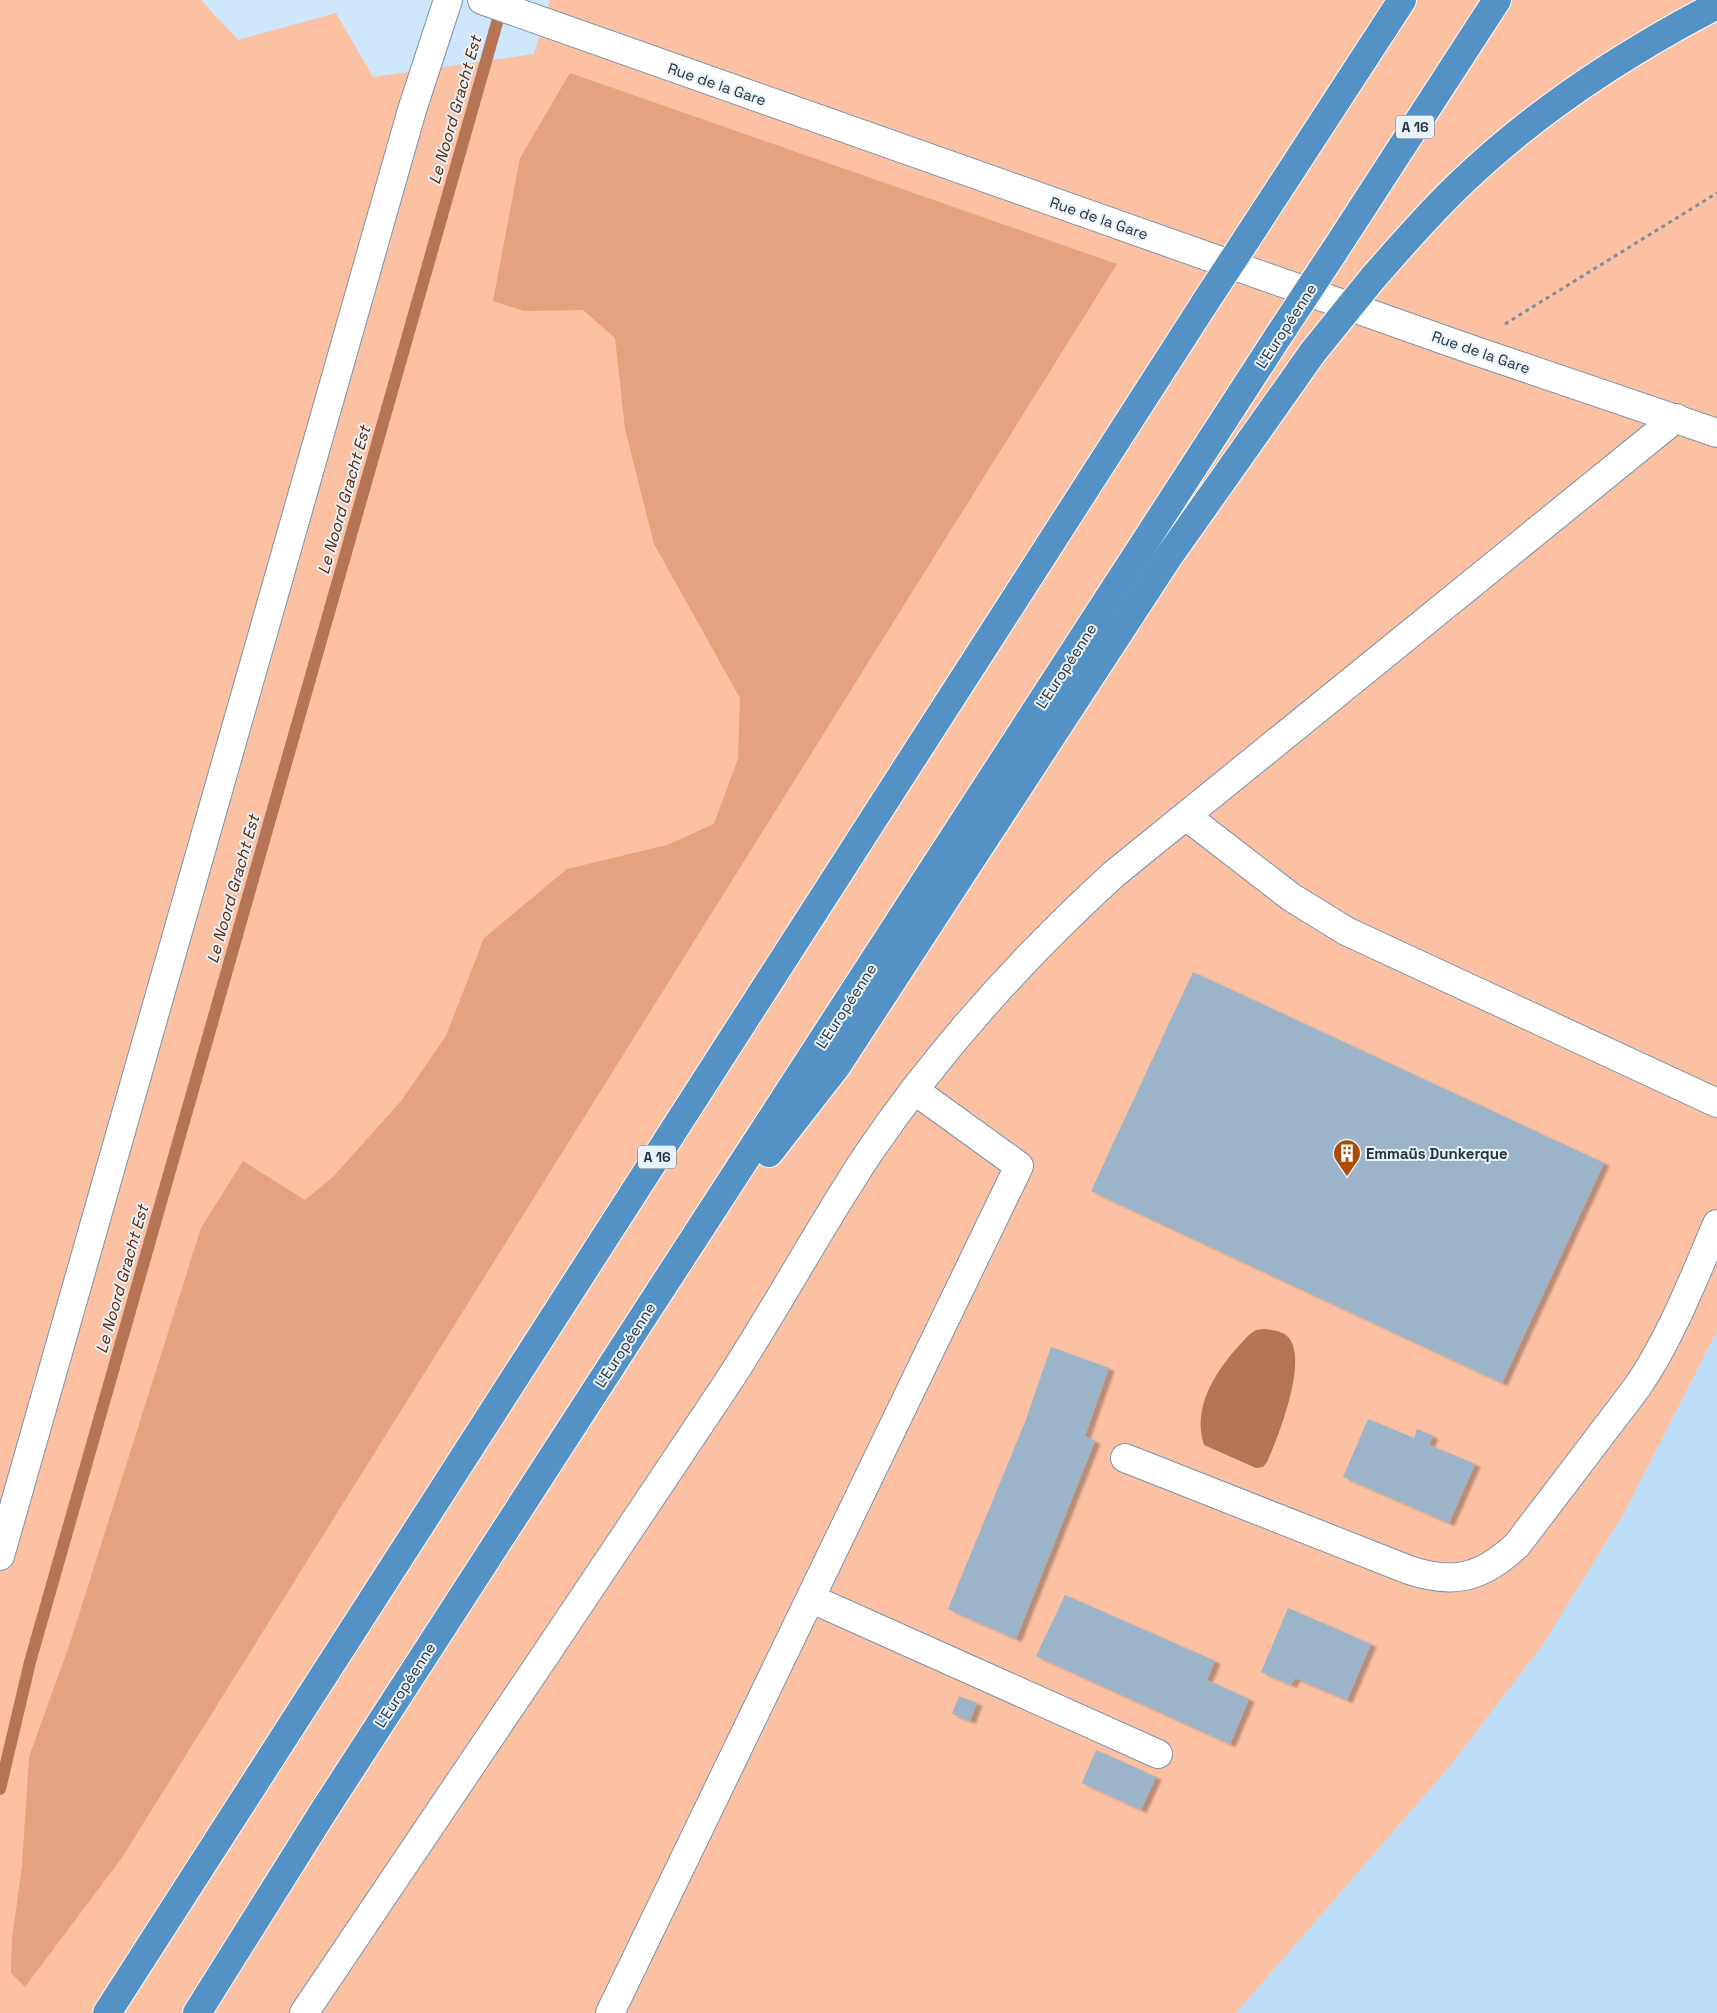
<svg xmlns="http://www.w3.org/2000/svg" width="1717" height="2013" viewBox="0 0 1717 2013" font-family="'Space Grotesk',sans-serif">
<defs>
<filter id="shadow"><feDropShadow dx="5.5" dy="3" stdDeviation="1" flood-color="#0004"/></filter>
</defs>
<rect width="100%" height="100%" fill="#cee7fd"/>
<polygon fill="#bcdcf7" points="1717,1331 1717,2013 1236,2013 1450,1766 1544,1643 1624,1513"/>
<polygon fill="#fcc0a3" points="0,0 201,0 238,40 336,13 373,77 534,54 550,0 1717,0 1717,1331 1624,1513 1544,1643 1450,1766 1236,2013 0,2013"/>
<polygon fill="#e5a180" points="570,73 1117,264 121,1859 25,1987 11,1973 12,1939 22,1866 29,1757 70,1643 201,1228 243,1161 305,1200 333,1177 401,1101 446,1036 484,938 567,869 667,845 714,824 738,759 740,698 654,544 625,429 615,338 583,310 524,311 493,301 520,158"/>
<path fill="#b57555" d="M 1264,1329 C 1274,1330 1283,1331 1289,1338 C 1308,1362 1278,1437 1267,1462 L 1263,1467 L 1256,1468 L 1204,1445 C 1190,1403 1222,1362 1250,1334 L 1256,1330 Z"/>
<g fill="none" stroke-linecap="round" stroke-linejoin="round">
<polyline stroke="#b57555" stroke-width="12" points="0,1789 30,1662 502,5"/>
</g>
<g fill="#9cb4c9" filter="url(#shadow)">
<polygon points="1193,972 1604,1163 1502,1383 1091,1191"/>
<polygon points="1051,1347 1109,1368 1085,1436 1095,1441 1016,1639 948,1609 1025,1422"/>
<polygon points="1368,1419 1414,1438 1417,1429 1433,1436 1429,1445 1475,1464 1449,1523 1343,1477"/>
<polygon points="1065,1595 1215,1661 1207,1680 1249,1699 1230,1744 1036,1656"/>
<polygon points="1288,1608 1371,1644 1347,1700 1295,1678 1291,1685 1261,1672"/>
<polygon points="959,1696 977,1703 970,1721 952,1714"/>
<polygon points="1096,1750 1156,1777 1141,1810 1082,1783"/>
</g>
<g fill="none" stroke-linecap="round" stroke-linejoin="round">
<g stroke="#7c94a8" stroke-width="30">
<g id="minor">
<polyline points="482,0 1467,348 1717,433"/>
<polyline points="1186,816 1291,897 1346,931 1717,1103"/>
<path d="M 1125,1458 L 1409,1570 C 1454,1585 1482,1578 1517,1545 L 1638,1386 C 1672,1335 1693,1280 1717,1224"/>
<polyline points="0,1556 412,110 448,0"/>
<polyline points="812,1599 1158,1754"/>
<path d="M 304,2013 C 445,1803 588,1593 728,1382 C 777,1307 819,1228 868,1154 C 938,1051 1023,957 1114,874 L 1676,418"/>
<polyline points="610,2013 1019,1166 914,1090"/>
</g>
</g>
<g stroke="#fff" stroke-width="30">
<g id="highway">
<polyline points="1246,240 1402,0"/>
<polyline points="1333,253 1497,0"/>
<path d="M 1372,279 C 1401,246 1430,212 1462,182 C 1537,110 1625,53 1717,5"/>
<polyline points="769,1153 836,1067 1167,559 1313,352"/>
<polyline points="107,2013 1206,301"/>
<polyline points="197,2013 323,1812 643,1317 1279,335"/>
</g>
</g>
<polyline stroke="#7d8e9e" stroke-width="3" stroke-dasharray="4 4" stroke-linecap="butt" points="1505,324 1717,193"/>
<use href="#minor" stroke="#fff" stroke-width="28"/>
<use href="#highway" stroke="#5492c6" stroke-width="28"/>
<g stroke="#fff" stroke-width="30" stroke-linecap="butt">
<g id="highway-bridge">
<polyline points="1206,301 1246,240"/>
<polyline points="1279,335 1333,253"/>
<polyline points="1313,352 1372,279"/>
</g>
</g>
<use href="#highway-bridge" stroke="#5492c6" stroke-width="28"/>
</g>
<defs>
<g id="building-pin" transform="scale(1.4375)"><path d="M0 17L-7.5 6A9.5 9.5 0 1 1 7.5 6Z" fill="#ad4c07" stroke="#e8f2fb"/><path d="M-4-6H4V6H1V3H-1V6H-4ZM-2.5-4.3h1.7v1.8h-1.7ZM.8-4.3h1.7v1.8H.8ZM-2.5-1h1.7V.8h-1.7ZM.8-1h1.7V.8H.8Z" fill="#fff"/></g>
</defs>
<g fill-rule="evenodd">
<use href="#building-pin" x="1347" y="1153"/>
</g>
<g text-anchor="middle" dominant-baseline="central" stroke-width="4" stroke-linejoin="round" paint-order="stroke">
<g fill="#e8f2fb" stroke="#626c75" stroke-width="1">
<rect x="1396" y="115.5" width="38" height="23" rx="4"/>
<rect x="638" y="1145.5" width="38" height="23" rx="4"/>
</g>
<g font-size="14" font-weight="bold" fill="#28323b">
<text x="1415" y="127">A 16</text>
<text x="657" y="1157">A 16</text>
</g>
<g font-size="15" fill="#28323b" stroke="#e8f2fb">
<text transform="translate(717 84) rotate(19)">Rue de la Gare</text>
<text transform="translate(1099 218) rotate(19)">Rue de la Gare</text>
<text transform="translate(1286 326) rotate(-57)">L'Européenne</text>
<text transform="translate(1481 352) rotate(19)">Rue de la Gare</text>
<text transform="translate(1066 666) rotate(-57)">L'Européenne</text>
<text transform="translate(846 1006) rotate(-57)">L'Européenne</text>
<text transform="translate(625 1345) rotate(-57)">L'Européenne</text>
<text transform="translate(405 1685) rotate(-57)">L'Européenne</text>
</g>
<g font-size="15" font-weight="bold" fill="#28323b" stroke="#e8f2fb" text-anchor="start">
<text x="1366" y="1153">Emmaüs Dunkerque</text>
</g>
<g font-size="16" font-style="italic" fill="#612500" stroke="#e8f2fb">
<text transform="translate(455 110) rotate(-74)">Le Noord Gracht Est</text>
<text transform="translate(344 500) rotate(-74)">Le Noord Gracht Est</text>
<text transform="translate(233 889) rotate(-74)">Le Noord Gracht Est</text>
<text transform="translate(122 1279) rotate(-74)">Le Noord Gracht Est</text>
</g>
</g>
</svg>
